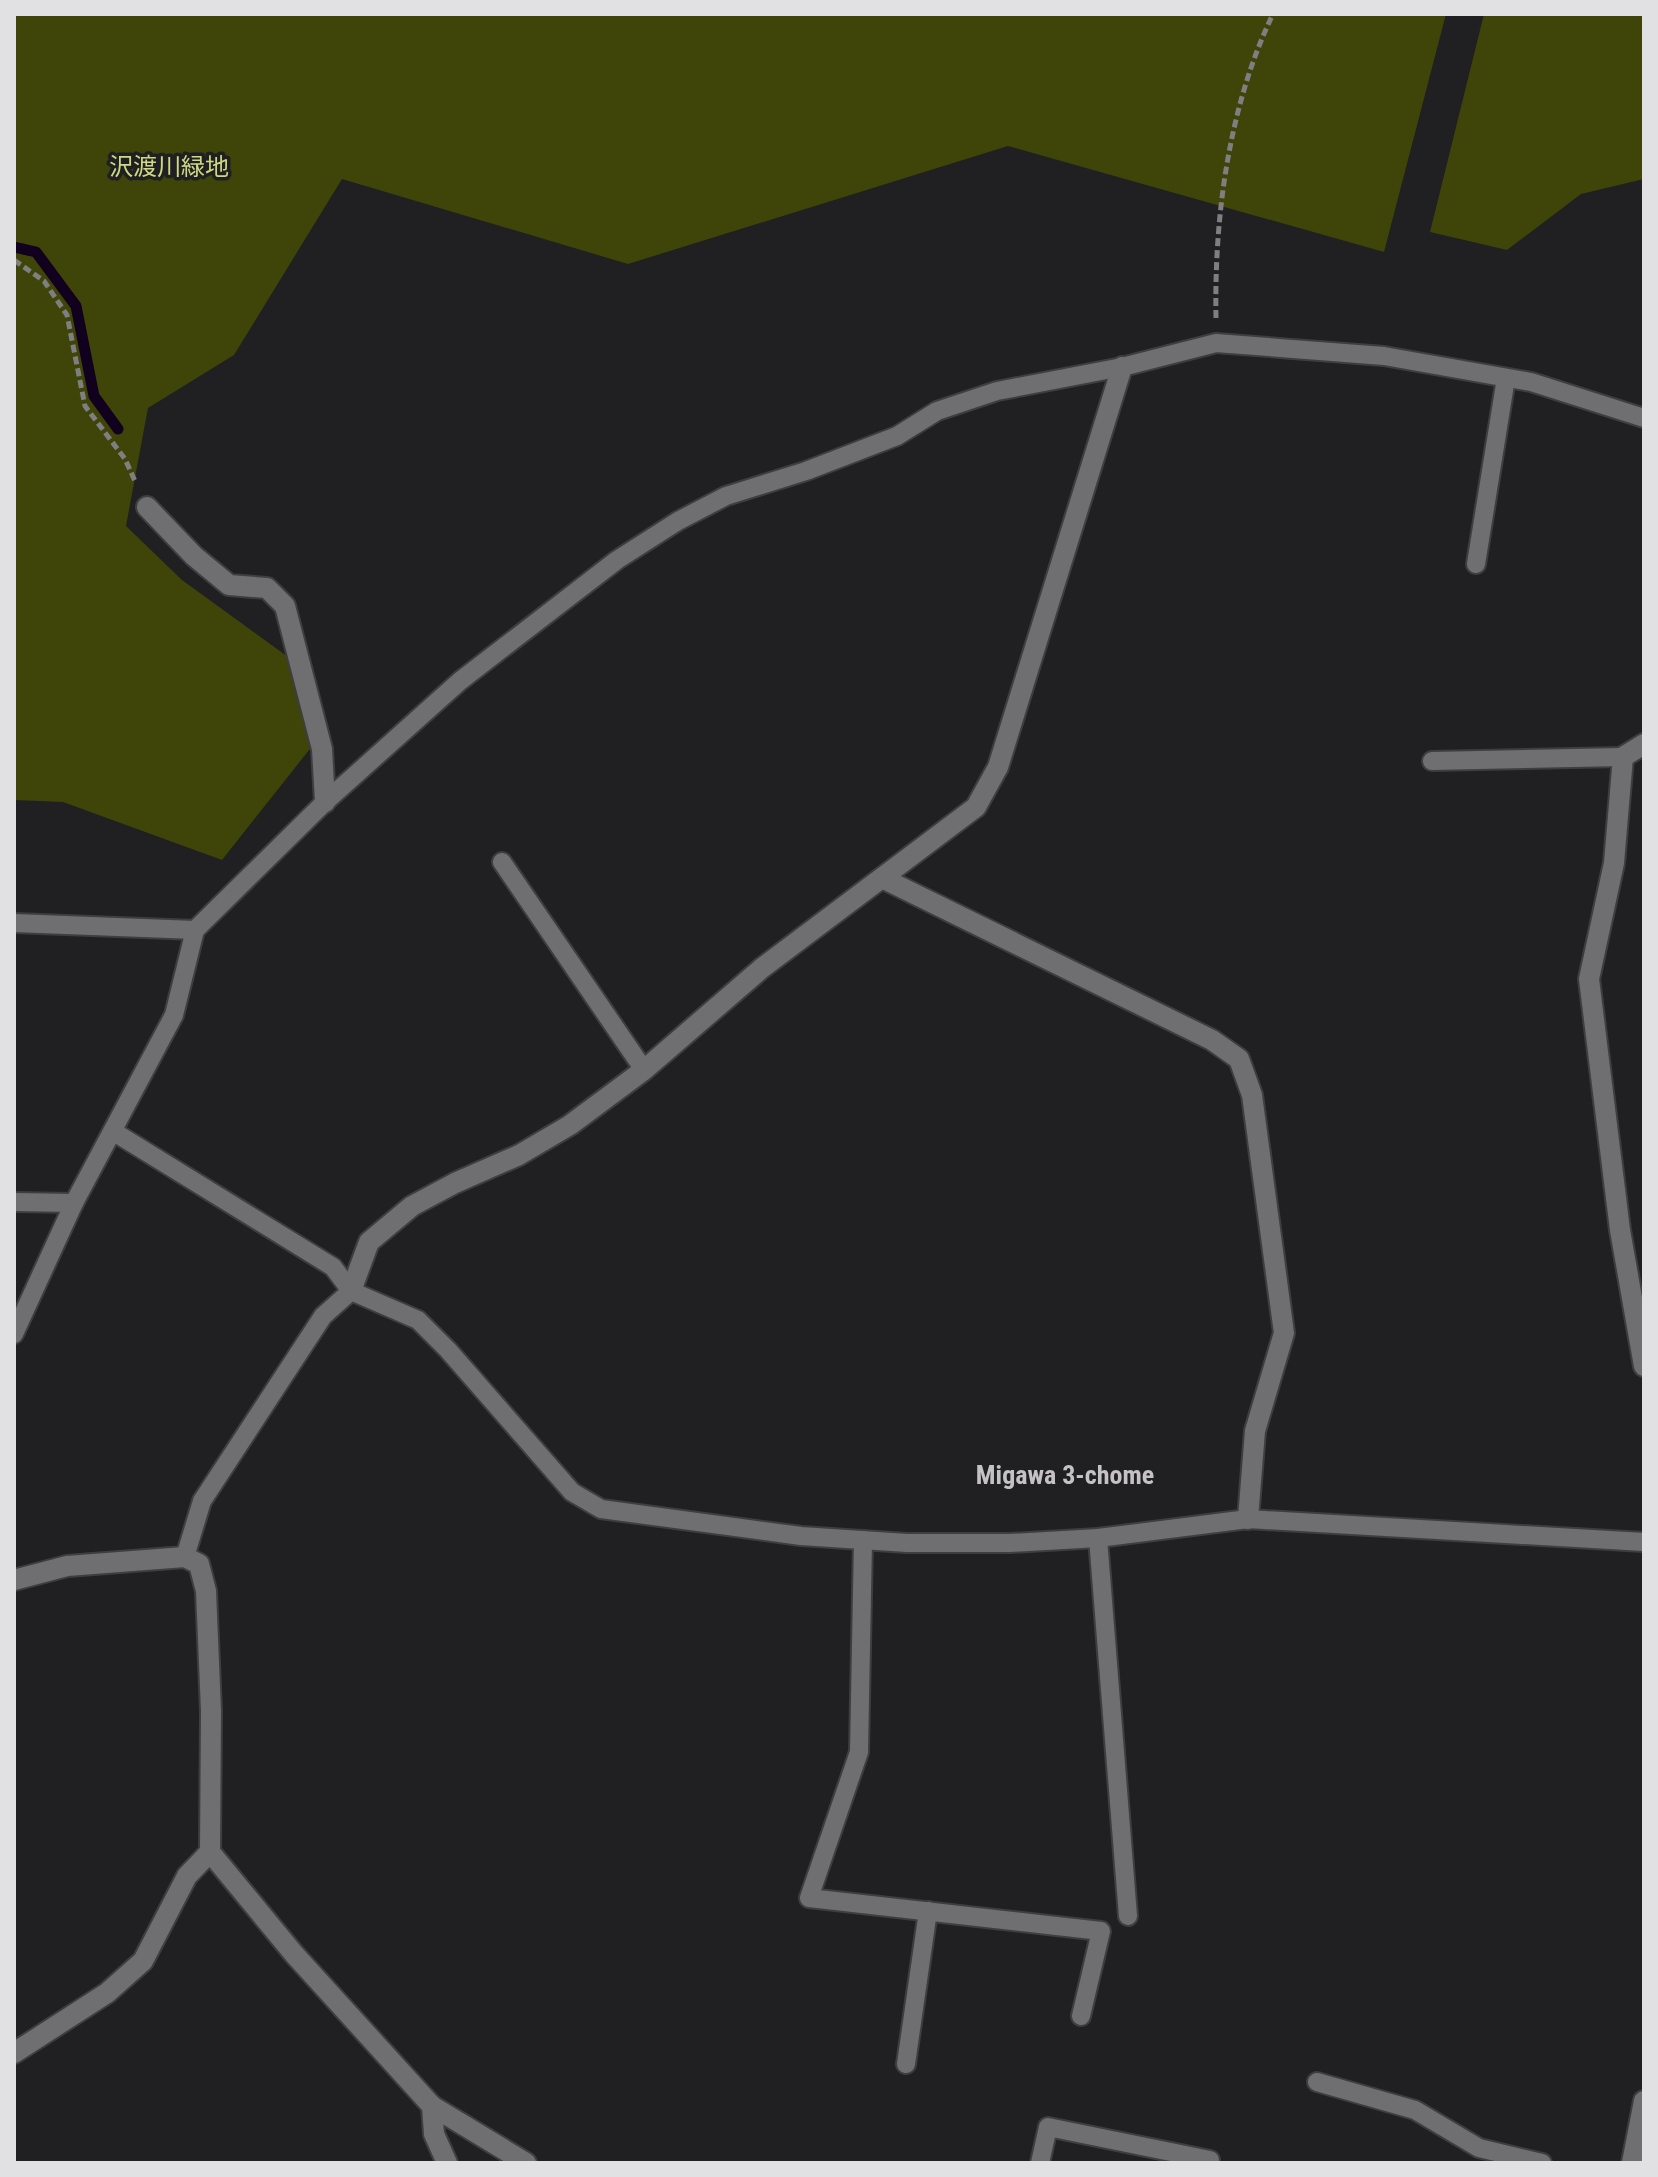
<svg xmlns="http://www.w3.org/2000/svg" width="1658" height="2177" viewBox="0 0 1658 2177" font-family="'Roboto Condensed','Noto Sans JP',sans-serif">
<rect width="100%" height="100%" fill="#201f21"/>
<g fill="#3f4408">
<polygon points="14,14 1446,14 1384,252 1008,146 628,264 342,179 234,355 148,408 126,526 182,580 291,659 313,745 222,860 63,802 14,800"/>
<polygon points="1484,14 1644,14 1644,179 1581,194 1507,250 1430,232"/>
</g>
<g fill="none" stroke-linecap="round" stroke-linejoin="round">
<polyline stroke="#11001e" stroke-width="11" points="14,247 36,252 76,306 94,396 118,429"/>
<g stroke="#3e3d3f" stroke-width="22">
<g id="service">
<polyline points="1476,564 1506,378"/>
<polyline points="1432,761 1623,757"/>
<polyline points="502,862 644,1070"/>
<polyline points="14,923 195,930"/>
<polyline points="114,1132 333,1267 351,1291"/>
<polyline points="14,1202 74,1203"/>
<polyline points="14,1334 74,1203 174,1015 195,930 325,802 460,681 617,560 678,521 726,496 806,471 897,436 937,411 997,391 1122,367 1216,343 1384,356 1531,382 1644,418"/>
<polyline points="1098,1538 1128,1916"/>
<polyline points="863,1540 859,1752 809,1898 1101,1931 1081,2016"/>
<polyline points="185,1557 202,1501 323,1316 351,1291 418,1320 448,1350 572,1492 601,1509 801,1536 907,1543 1010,1543 1098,1538 1248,1519 1644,1542"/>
<polyline points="906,2064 928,1911"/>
<polyline points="1317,2082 1415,2110 1479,2148 1542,2163"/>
<polyline points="1040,2163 1048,2127 1210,2160"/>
</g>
</g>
<g stroke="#3e3d3f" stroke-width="24">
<g id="minor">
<polyline points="147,507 194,556 229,585 267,588 285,606 322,749 325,802"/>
<polyline points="1644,744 1623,757 1614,863 1589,979 1620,1230 1644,1366"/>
<polyline points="882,878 1212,1040 1239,1059 1252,1095 1284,1333 1255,1431 1248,1519"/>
<polyline points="351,1291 369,1242 412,1206 455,1183 519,1155 570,1125 644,1070 762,968 976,807 998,767 1122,367"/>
<polyline points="14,1580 67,1566 185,1557 199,1564 206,1591 211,1711 210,1852 294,1954 432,2106 434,2134 447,2163"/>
<polyline points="14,2053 107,1993 143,1961 187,1876 210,1852"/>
<polyline points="432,2106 526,2163"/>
</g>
</g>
<g stroke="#3e3d3f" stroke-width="24">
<polyline id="tertiary" points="1632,2163 1644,2101"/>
</g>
<g stroke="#7f7e80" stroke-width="5" stroke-dasharray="8 4" stroke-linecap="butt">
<polyline points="14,260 44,281 67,315 85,406 125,459 135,481"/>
<path d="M 1216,318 C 1214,217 1229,105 1273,14"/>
</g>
<use href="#service" stroke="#6f6e70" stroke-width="18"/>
<use href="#minor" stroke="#6f6e70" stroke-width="20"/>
<use href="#tertiary" stroke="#6f6e70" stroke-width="20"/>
</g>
<g text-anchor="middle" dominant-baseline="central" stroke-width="7" stroke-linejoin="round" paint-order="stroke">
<g font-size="24" fill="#ced983" stroke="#201f21">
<text x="169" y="167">沢渡川緑地</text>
</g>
<g font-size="26" font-weight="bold" fill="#c4c2c5" stroke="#201f21">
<text x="1065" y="1475">Migawa 3-chome</text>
</g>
</g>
<rect width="1658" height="2177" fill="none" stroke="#e1e0e2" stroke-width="32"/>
</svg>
